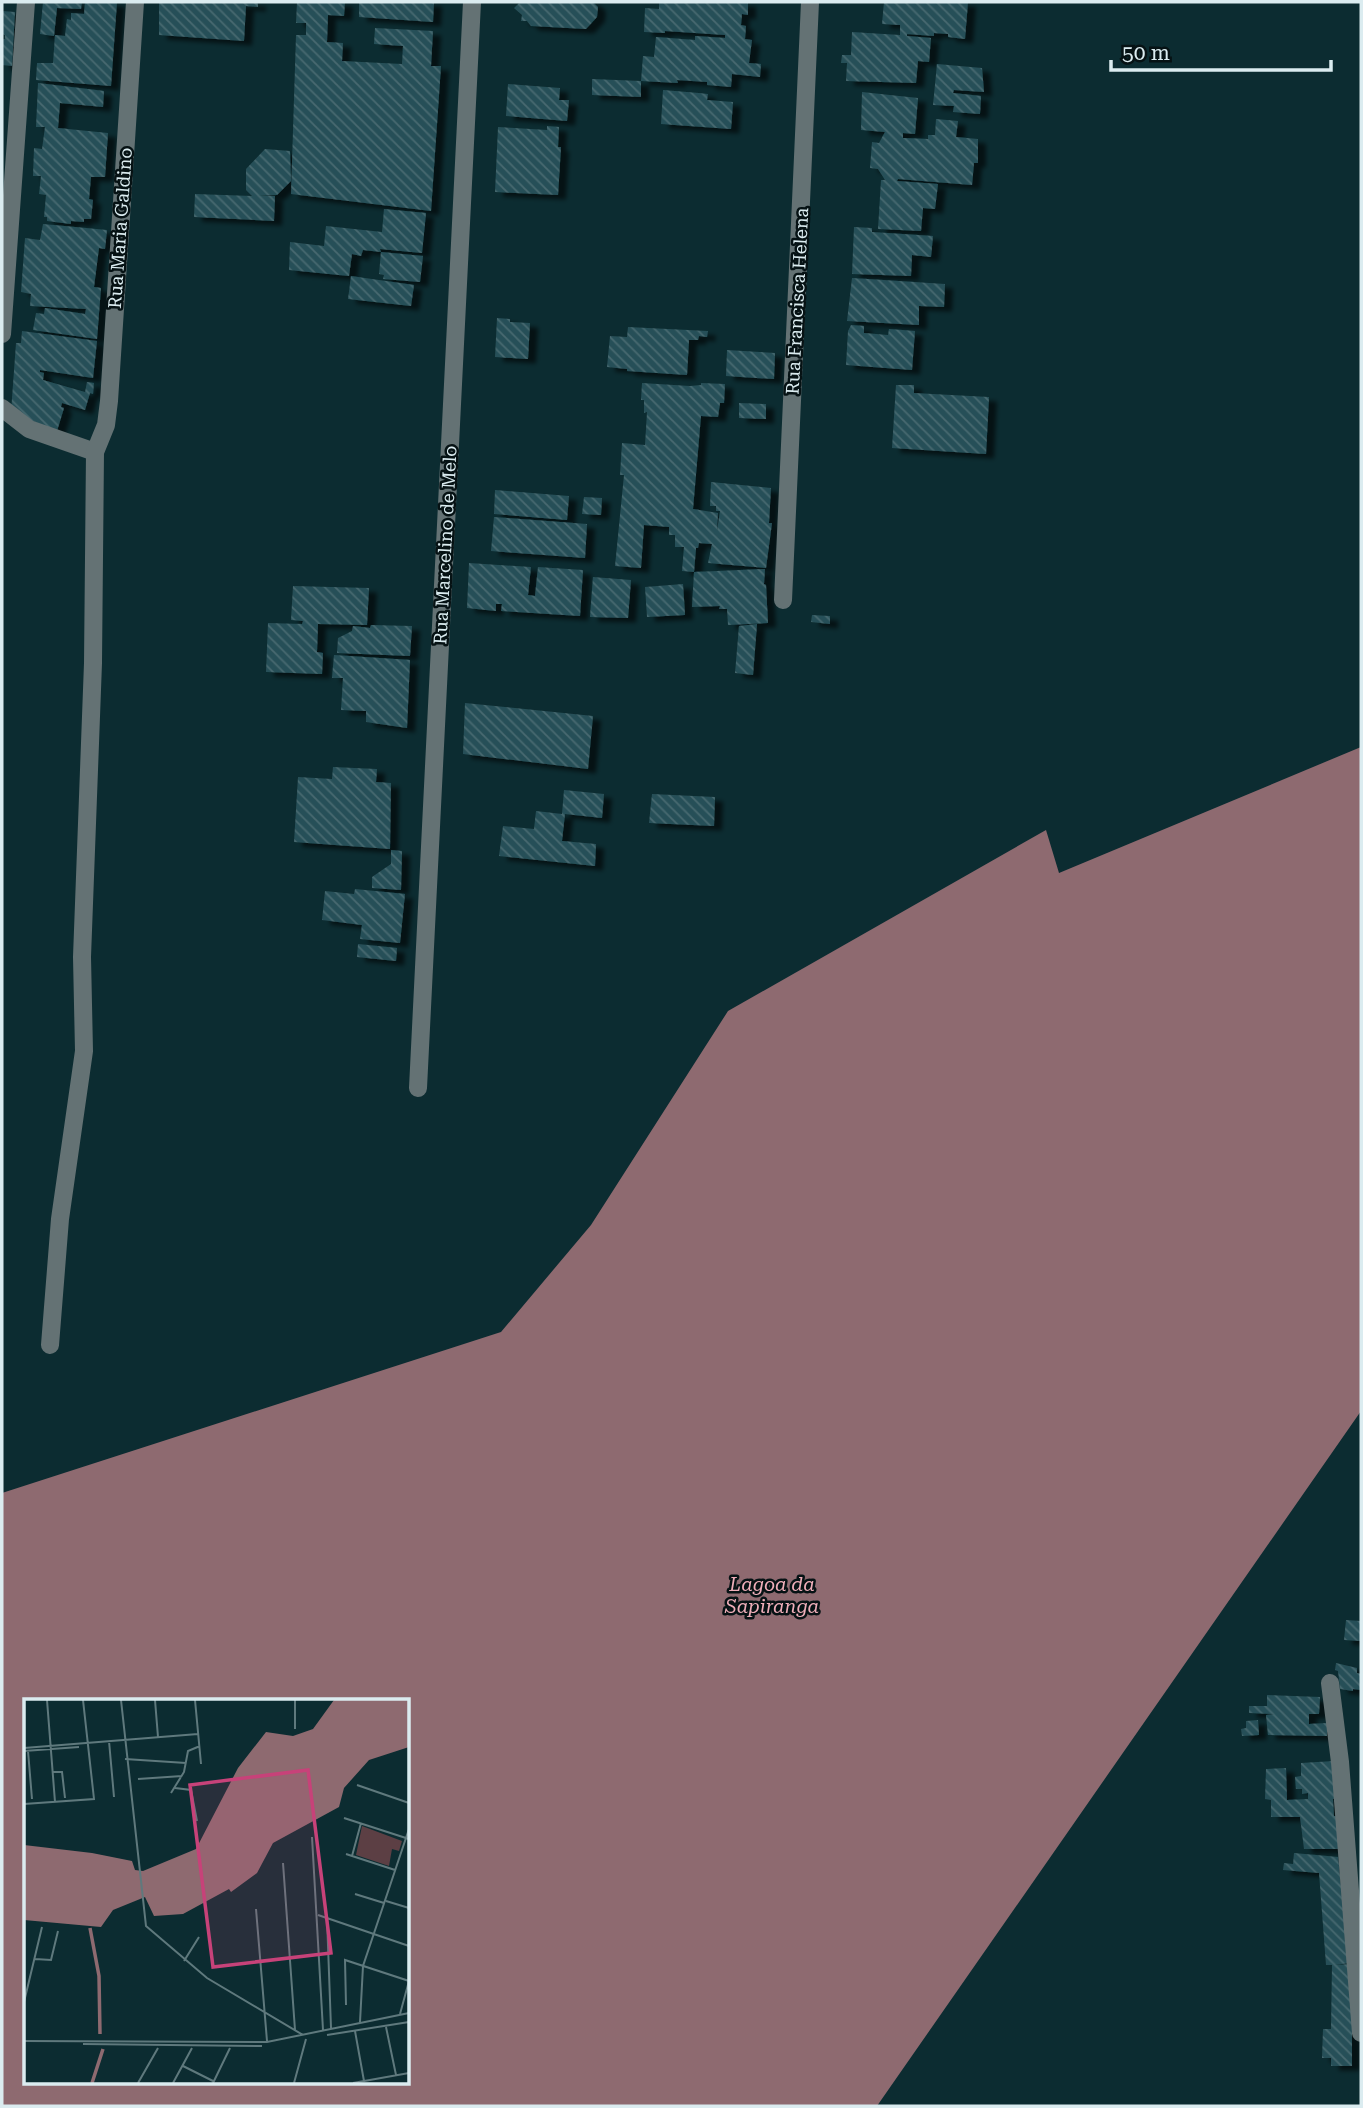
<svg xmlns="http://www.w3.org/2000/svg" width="1363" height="2108" viewBox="0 0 1363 2108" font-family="'Roboto Serif',serif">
<defs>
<pattern id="building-back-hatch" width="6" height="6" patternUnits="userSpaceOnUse" patternTransform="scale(1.75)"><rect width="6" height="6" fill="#285058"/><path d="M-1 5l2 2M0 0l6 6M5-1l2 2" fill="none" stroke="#476970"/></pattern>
<filter id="shadow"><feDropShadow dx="8" dy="4.5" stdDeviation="2" flood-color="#0009"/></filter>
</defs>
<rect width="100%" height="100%" fill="#0c2c31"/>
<path fill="#8e6a70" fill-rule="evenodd" d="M 1361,747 L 1361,1411 L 877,2106 L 2,2106 L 2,1493 L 501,1332 L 591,1225 L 728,1011 L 1046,830 L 1059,873 ZM 26,1700 L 408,1700 L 408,2082 L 26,2082 Z"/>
<g fill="url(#building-back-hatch)" filter="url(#shadow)">
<polygon points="43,2 82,2 81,9 57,8 54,36 40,34"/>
<polygon points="85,2 117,2 111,86 36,80 37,63 53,63 55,35 65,36 67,19 71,20 71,13 84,14"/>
<polygon points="159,2 258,2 258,7 246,6 244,41 159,35"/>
<polygon points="297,2 345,2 344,16 328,15 327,42 343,43 342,61 402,64 403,46 374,44 375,28 433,31 431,66 441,66 431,211 291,194 296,35 306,35 306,23 296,23"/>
<polygon points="359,2 434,2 433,22 359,17"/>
<polygon points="520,2 593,2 598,7 597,17 586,29 531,26 527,21 521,21 522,15 514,8"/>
<polygon points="659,2 748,2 748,15 742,14 741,25 746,26 745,39 752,40 749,63 761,64 760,77 732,74 731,87 707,85 707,82 677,80 678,83 641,81 643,56 654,57 656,37 695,40 695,36 725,38 725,35 665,31 665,33 644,32 645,8 659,9"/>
<polygon points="884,2 968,2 965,39 948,37 948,34 934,33 934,36 907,34 907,36 931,38 929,62 918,61 916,83 846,81 847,63 841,63 842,55 851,55 852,32 900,35 900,25 882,24"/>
<polygon points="2,11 15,12 12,66 2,65 2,39 5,39 5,35 2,34"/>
<polygon points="937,64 982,68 984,92 954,90 953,93 981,96 980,114 953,112 954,106 933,105"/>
<polygon points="592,79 641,81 641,97 592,95"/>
<polygon points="38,83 104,91 103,107 60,103 58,128 108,133 105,177 91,177 89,199 93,200 91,219 84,219 84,222 71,221 71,224 47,221 47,217 44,217 46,195 39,194 41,176 33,176 34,148 42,149 45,127 36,127"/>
<polygon points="508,84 560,88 559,100 569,100 567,121 506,116"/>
<polygon points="663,90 699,93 708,94 707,100 733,102 731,129 661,124"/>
<polygon points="862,92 918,98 915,134 903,133 903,138 928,139 928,135 935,135 936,119 958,121 956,137 978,139 978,163 974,163 972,185 898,179 897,181 938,184 935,209 923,208 921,231 878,229 881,180 885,180 878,169 870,168 872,142 879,143 885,132 861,130"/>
<polygon points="547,126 559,127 558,147 561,147 558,195 495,192 498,127 547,130"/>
<polygon points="265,149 290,151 291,181 277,195 258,196 275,196 274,221 194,217 195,194 252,196 246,190 246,169"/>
<polygon points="384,209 426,213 422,253 380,249 381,252 363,250 361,256 352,254 349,276 289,270 290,242 324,246 326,226 382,232"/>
<polygon points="43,224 107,230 105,249 99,248 94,287 101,288 97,339 33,330 36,313 44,314 45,308 85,314 86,309 30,306 31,294 21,292 25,238 40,240"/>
<polygon points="854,227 872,228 872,232 933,236 931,257 912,255 911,276 852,274"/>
<polygon points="381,252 423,256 420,282 383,279 384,275 379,274"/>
<polygon points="351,276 414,285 411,306 348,299"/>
<polygon points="852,278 945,284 944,307 919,306 919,325 847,321"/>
<polygon points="497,318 510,319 510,322 530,323 528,359 495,357"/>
<polygon points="851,325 864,326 864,333 888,335 889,329 915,331 912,370 846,365 848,331"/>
<polygon points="628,327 708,331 707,337 699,336 698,340 689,340 687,375 627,371 627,369 607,367 610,336 627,337"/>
<polygon points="22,331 97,341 93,378 40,370 40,372 44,373 43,380 85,392 87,382 94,383 93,394 90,393 85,410 62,403 61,407 64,408 57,431 11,412 16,343 21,343"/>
<polygon points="727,350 775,353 774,379 726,376"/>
<polygon points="642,383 690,386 701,385 701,383 725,384 724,403 720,403 718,417 701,416 693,509 718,513 717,531 720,511 716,511 716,506 710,506 711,482 771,488 769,523 772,523 766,568 708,563 712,544 699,543 698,548 696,548 694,572 682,571 684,547 675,547 675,535 669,535 669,527 644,525 641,568 615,566 624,475 620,475 622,443 645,445 647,412 644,413 644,400 641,400"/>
<polygon points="896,385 914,385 914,393 989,397 986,454 892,448"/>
<polygon points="739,403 766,404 766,419 739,418"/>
<polygon points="495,490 569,496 567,520 494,514"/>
<polygon points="584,497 602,498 601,515 582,514"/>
<polygon points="494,517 587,524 585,558 491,551"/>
<polygon points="469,563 531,567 528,595 535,596 538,567 583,570 580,616 501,611 502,604 496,604 496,611 467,608"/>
<polygon points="765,569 764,584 766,585 768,623 728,625 727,609 719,609 720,606 692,607 694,572"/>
<polygon points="593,577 631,580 628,618 590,617"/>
<polygon points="683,584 685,615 647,617 645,587"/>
<polygon points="293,586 369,588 367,625 318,624 317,652 323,653 322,674 266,672 268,623 302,624 303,621 291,620"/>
<polygon points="812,615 830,616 830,624 811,622"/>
<polygon points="757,624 753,675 735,673 739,626"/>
<polygon points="371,625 412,626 410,656 337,653 338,638 352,631 353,626 370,628"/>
<polygon points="334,655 410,660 407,728 366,722 366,711 341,710 343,678 332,678"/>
<polygon points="465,703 593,716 588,769 463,754"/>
<polygon points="333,767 377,769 376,782 391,783 390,849 294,842 298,777 332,779"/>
<polygon points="564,790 604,794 602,818 565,814 562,841 596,844 595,866 499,856 503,826 534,829 536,811 562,814"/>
<polygon points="652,794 715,797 714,826 649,823"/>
<polygon points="391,850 402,851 401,890 372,888 372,877 391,864"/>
<polygon points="355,889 405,894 400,943 360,939 362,925 322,920 325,891 354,894"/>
<polygon points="358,944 397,948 396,961 357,957"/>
<polygon points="1346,1620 1361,1621 1361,1641 1344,1640"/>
<polygon points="1336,1663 1357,1668 1357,1673 1361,1674 1361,1690 1353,1689 1353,1691 1340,1689 1338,1671 1335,1670"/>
<polygon points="1267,1695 1320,1697 1319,1714 1309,1714 1309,1724 1327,1723 1327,1736 1268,1735 1266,1715 1274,1714 1249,1713 1249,1706 1267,1706"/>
<polygon points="1258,1720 1259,1735 1242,1736 1241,1729 1246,1728 1246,1721"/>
<polygon points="1334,1761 1337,1799 1333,1799 1334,1816 1338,1816 1341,1849 1304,1849 1300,1817 1271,1817 1271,1800 1265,1799 1266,1769 1286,1768 1287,1800 1308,1799 1308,1793 1302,1794 1302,1789 1296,1789 1295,1777 1301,1776 1301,1763"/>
<polygon points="1294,1853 1338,1857 1349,1963 1335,1965 1352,1964 1352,2066 1331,2066 1331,2058 1322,2058 1323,2029 1331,2029 1332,1965 1326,1965 1319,1873 1283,1870 1284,1863 1293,1864"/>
</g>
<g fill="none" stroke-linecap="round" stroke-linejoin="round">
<g stroke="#647274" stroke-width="18">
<polyline points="2,334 26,2"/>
<polyline points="2,408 29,429 95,452"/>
<polyline points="783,600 810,2"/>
<polyline points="418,1088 472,2"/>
<polyline points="50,1345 60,1219 84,1051 82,957 93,663 95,452 106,425 109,401 135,2"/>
<polyline points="1330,1683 1340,1762 1361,2033"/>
</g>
</g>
<g text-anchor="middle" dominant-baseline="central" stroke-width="5" stroke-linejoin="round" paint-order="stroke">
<g font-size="18" fill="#dbecf0" stroke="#061214">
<text transform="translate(120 228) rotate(-86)">Rua Maria Galdino</text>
<text transform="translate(797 301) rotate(-87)">Rua Francisca Helena</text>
<text transform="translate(445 545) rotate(-87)">Rua Marcelino de Melo</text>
</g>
<g font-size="19" font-style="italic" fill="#efaeb9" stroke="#061214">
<text x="772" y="1584">Lagoa da<tspan x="772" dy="22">Sapiranga</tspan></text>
</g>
</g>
<g transform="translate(24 1699)">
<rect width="385" height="385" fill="#0c2c31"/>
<path d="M 338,127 L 378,142 L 375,152 L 368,150 L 365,167 L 332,156 Z" fill="#5c3f44"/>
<path d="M 310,1 L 385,1 L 385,48 L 345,61 L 320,89 L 315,108 L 249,144 L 233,174 L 207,193 L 205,190 L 159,215 L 130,217 L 121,198 L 89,211 L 77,228 L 0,221 L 0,146 L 68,154 L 108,162 L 111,171 L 119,172 L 172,150 L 214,69 L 242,33 L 269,37 L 289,30 Z" fill="#8e6a70"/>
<path fill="none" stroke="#8e6a70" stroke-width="3.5" d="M 66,229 L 75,277 L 76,335M 68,384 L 79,350"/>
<path fill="none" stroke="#5f797d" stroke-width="2" d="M 23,1 L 31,103M 97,1 L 122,227 L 183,279 L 279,336M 131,1 L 134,38M 171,1 L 177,65M 271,30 L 271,1M 85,42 L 90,98M 0,49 L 174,35M 0,52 L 55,48M 4,52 L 8,100M 101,60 L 162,64M 28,73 L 38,73 L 41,99M 114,80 L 158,77M 333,86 L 385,104M 151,89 L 167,91 L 173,122M 147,94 L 160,73 L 164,52 L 176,47M 0,105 L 70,100 L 59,1M 320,119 L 385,140M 288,138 L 299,331M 322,155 L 371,171M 328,157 L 337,124M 259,164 L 271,331M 331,195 L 360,204M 362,202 L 385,209M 232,210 L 243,342M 294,216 L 385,247M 303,219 L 307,329M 11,260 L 27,261 L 34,232M 160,262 L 175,238M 0,303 L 18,228M 322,306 L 321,261 L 385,282 L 376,315M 336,323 L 339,267 L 385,130M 362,328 L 372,376M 331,332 L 340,382M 303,336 L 385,323M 0,342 L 243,343 L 385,314M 59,345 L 238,347M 159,367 L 189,382M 114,384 L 134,349M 149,384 L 168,349M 189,384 L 206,349M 270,384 L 282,340M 329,384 L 385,374"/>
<path fill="#c74279" fill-opacity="0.15" stroke="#c74279" stroke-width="3.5" d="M 284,71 L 307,254 L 189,268 L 166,86 Z"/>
<rect width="385" height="385" fill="none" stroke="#dbecf0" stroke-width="3.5"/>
</g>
<rect width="1363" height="2108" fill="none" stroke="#dbecf0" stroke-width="7"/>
<path d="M1111 60v10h220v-10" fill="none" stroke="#dbecf0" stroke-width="3.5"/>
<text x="1122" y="60" font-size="21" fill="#dbecf0" stroke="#061214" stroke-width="5" paint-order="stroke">50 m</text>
</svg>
